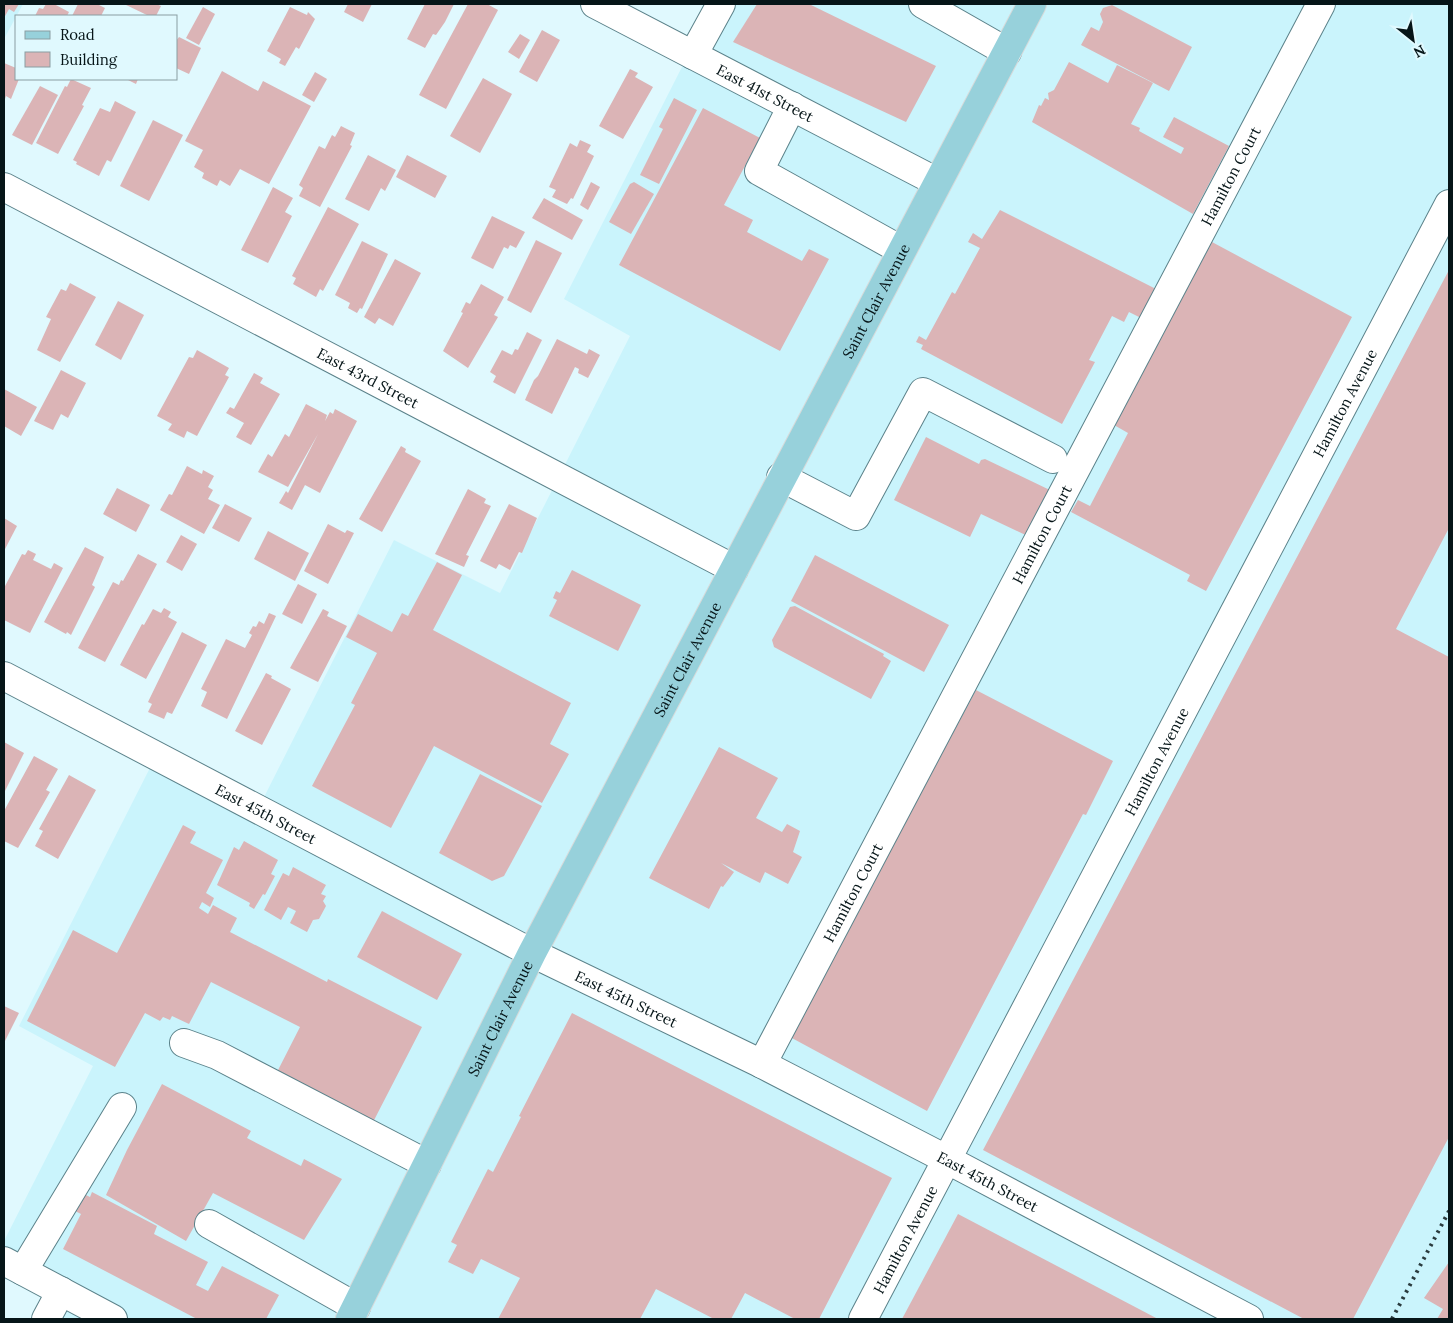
<svg xmlns="http://www.w3.org/2000/svg" width="1453" height="1323" viewBox="0 0 1453 1323" font-family="Lora,serif">
<rect width="100%" height="100%" fill="#e0f9fe"/>
<g fill="#caf4fc">
<polygon points="4,4 23,4 4,39"/>
<polygon points="714,4 1449,4 1449,1319 46,1319 61,1291 4,1261 4,1241 93,1066 19,1026 156,756 258,809 394,540 500,593 630,336 564,299"/>
</g>
<g fill="#dbb4b6">
<polygon points="4,4 19,4 14,12 9,9 4,18"/>
<polygon points="46,4 54,4 69,12 67,16 35,16 39,8 43,9"/>
<polygon points="78,4 97,4 105,8 101,16 72,16"/>
<polygon points="124,4 156,4 161,6 156,16 149,16"/>
<polygon points="348,4 372,4 363,22 344,12"/>
<polygon points="425,4 454,4 445,22 436,35 433,34 425,48 407,39"/>
<polygon points="468,4 487,4 498,10 446,109 419,95"/>
<polygon points="757,4 809,4 936,66 906,122 733,42"/>
<polygon points="1112,5 1192,47 1169,91 1081,45 1091,27 1099,31 1103,22 1100,14 1103,8"/>
<polygon points="203,7 215,14 199,45 186,38"/>
<polygon points="290,7 307,15 308,12 315,19 299,49 296,47 285,66 279,63 281,59 267,51"/>
<polygon points="542,30 560,40 537,82 519,72"/>
<polygon points="520,34 530,40 519,59 508,52"/>
<polygon points="179,37 201,48 189,74 176,68 176,41"/>
<polygon points="1069,62 1108,83 1117,65 1153,83 1131,124 1140,128 1139,131 1181,154 1184,148 1163,137 1174,117 1229,146 1193,214 1032,122 1039,105 1041,106 1045,98 1049,100 1048,93 1054,90"/>
<polygon points="4,63 16,68 16,79 19,79 11,99 6,96 4,102"/>
<polygon points="630,69 638,73 635,77 653,87 623,139 599,126"/>
<polygon points="222,71 258,91 263,81 311,106 269,184 240,169 230,186 220,180 217,186 202,178 204,173 194,167 203,150 185,141"/>
<polygon points="315,72 327,79 314,102 302,95"/>
<polygon points="483,78 512,94 480,153 450,136"/>
<polygon points="71,79 91,88 82,105 84,106 58,154 36,143 65,86 67,87"/>
<polygon points="126,79 138,79 136,84"/>
<polygon points="40,86 58,95 32,145 12,135"/>
<polygon points="674,98 697,110 659,184 640,175 663,129 659,127"/>
<polygon points="115,101 136,112 111,162 107,160 99,176 76,164 77,162 73,160 100,108 110,112"/>
<polygon points="703,108 760,138 724,205 753,220 747,232 802,261 809,249 829,259 780,351 619,265"/>
<polygon points="153,120 183,135 149,201 120,186"/>
<polygon points="341,126 355,133 350,145 352,146 320,207 299,196 303,188 299,185 319,146 325,149 332,135 335,137"/>
<polygon points="580,140 591,145 587,152 594,156 573,199 571,198 567,204 552,197 556,190 549,187 570,143 577,147"/>
<polygon points="368,155 396,170 385,191 381,188 369,211 345,199"/>
<polygon points="407,155 447,176 435,198 396,177"/>
<polygon points="591,182 600,187 588,210 580,205"/>
<polygon points="634,182 654,194 631,234 609,222 630,184"/>
<polygon points="273,187 293,198 285,212 292,216 268,263 241,250"/>
<polygon points="544,198 583,220 572,240 532,218"/>
<polygon points="328,207 359,224 323,291 320,289 316,297 293,284 296,278 292,276"/>
<polygon points="1000,210 1156,289 1141,318 1129,312 1124,322 1112,316 1089,360 1095,362 1062,424 921,349 923,345 916,342 919,336 926,340 952,292 955,294 980,248 968,242 973,233 982,239"/>
<polygon points="492,216 525,232 516,248 510,245 508,249 504,247 493,269 471,258"/>
<polygon points="536,240 562,253 531,313 507,300"/>
<polygon points="362,241 388,254 362,309 360,308 357,313 348,308 350,303 335,295"/>
<polygon points="1212,242 1352,317 1206,591 1187,581 1190,575 1071,512 1078,500 1090,506 1128,433 1114,425"/>
<polygon points="395,259 421,273 393,326 379,318 375,324 364,317"/>
<polygon points="1449,270 1449,528 1396,629 1449,657 1449,1137 1353,1319 1304,1319 983,1150"/>
<polygon points="70,283 96,297 60,362 37,350 51,319 46,317 61,289 66,291"/>
<polygon points="481,284 504,297 494,315 498,317 468,368 443,351 463,313 461,312 466,302 470,304"/>
<polygon points="118,301 144,315 121,360 95,345"/>
<polygon points="527,332 542,340 515,394 493,382 496,376 490,372 502,350 512,355 515,349 518,350"/>
<polygon points="557,339 587,354 589,349 600,355 588,378 578,373 579,369 575,367 552,414 525,400 534,380 538,376"/>
<polygon points="197,350 229,368 225,375 229,377 197,436 187,431 184,438 168,430 172,424 157,416 189,357 193,358"/>
<polygon points="61,370 86,383 68,418 61,414 53,430 34,421"/>
<polygon points="254,373 263,378 260,383 280,394 251,445 236,437 244,423 226,413 230,407 234,409"/>
<polygon points="4,389 37,407 21,436 4,426"/>
<polygon points="306,404 327,415 325,421 330,412 333,414 335,409 357,421 320,493 305,485 292,510 279,503 286,491 288,493 318,434 288,487 258,472 268,454 272,457 285,434 289,437"/>
<polygon points="926,437 979,464 981,460 985,459 1054,492 1032,538 981,514 970,537 894,500"/>
<polygon points="401,446 406,449 405,452 421,461 382,532 359,519"/>
<polygon points="187,466 202,474 203,470 214,476 208,487 213,490 208,499 220,505 204,534 160,510 169,494 172,495"/>
<polygon points="117,488 150,505 136,532 103,514"/>
<polygon points="468,489 486,499 484,503 491,506 466,555 469,556 464,567 435,554"/>
<polygon points="225,504 252,518 239,542 212,528"/>
<polygon points="509,504 537,518 522,553 519,552 510,570 499,564 496,569 480,561"/>
<polygon points="4,518 17,526 4,551"/>
<polygon points="328,524 345,533 347,530 354,533 328,584 304,571"/>
<polygon points="268,531 309,553 295,581 254,559"/>
<polygon points="181,535 197,544 182,571 166,562"/>
<polygon points="85,547 104,557 92,585 95,587 71,635 67,632 66,634 44,622"/>
<polygon points="28,550 36,554 33,560 51,569 54,563 63,568 30,633 4,620 4,588 22,554 25,555"/>
<polygon points="138,554 157,564 105,662 78,648 113,582 119,585 121,580 123,581"/>
<polygon points="815,555 949,625 924,672 791,601"/>
<polygon points="437,562 462,575 433,630 571,703 550,744 569,754 542,803 434,746 391,828 312,786 355,705 351,703 377,653 346,637 358,614 392,632 402,613 408,616"/>
<polygon points="572,570 641,605 618,651 549,616 557,600 553,598 556,591 560,593"/>
<polygon points="298,584 317,594 302,624 282,614"/>
<polygon points="795,606 884,654 883,656 891,661 871,699 774,647 772,640 790,607"/>
<polygon points="164,608 171,612 168,617 177,622 146,679 120,665 142,624 144,625 153,609 161,613"/>
<polygon points="323,609 329,612 327,616 347,626 318,682 290,668"/>
<polygon points="269,613 276,616 227,719 201,706 207,692 201,689 226,639 245,648 252,635 249,633 253,626 256,627 259,621 264,624"/>
<polygon points="182,632 207,645 172,714 167,712 164,719 148,712 152,704 148,702"/>
<polygon points="266,673 272,676 271,678 291,689 262,745 235,731"/>
<polygon points="976,690 1113,761 1086,815 1083,814 927,1111 790,1037"/>
<polygon points="4,742 24,753 4,793"/>
<polygon points="719,747 778,778 756,818 782,832 787,824 800,831 793,852 802,857 788,884 765,872 760,883 721,863 734,872 723,887 721,886 709,909 649,878"/>
<polygon points="34,756 58,769 46,790 50,792 18,848 4,841 4,811"/>
<polygon points="480,774 542,806 504,876 492,881 439,853"/>
<polygon points="69,775 96,790 58,859 35,846 43,831 39,829"/>
<polygon points="183,825 196,832 190,843 223,860 206,893 214,898 210,907 202,902 199,908 208,914 213,905 237,918 230,932 327,982 328,979 422,1027 371,1126 275,1076 300,1027 211,982 189,1024 172,1016 170,1020 163,1017 160,1021 145,1013 115,1067 27,1021 73,930 117,953"/>
<polygon points="244,841 278,860 271,874 275,876 265,895 263,894 254,909 249,906 250,903 217,885 234,847 239,850"/>
<polygon points="293,867 326,885 321,894 326,896 323,901 326,906 319,919 313,920 307,932 290,923 296,911 288,907 281,920 264,910 283,873 289,876"/>
<polygon points="382,911 462,954 437,1000 357,957"/>
<polygon points="4,1006 19,1013 4,1043"/>
<polygon points="572,1013 892,1178 819,1319 795,1319 745,1293 731,1319 714,1319 656,1289 640,1319 498,1319 520,1278 481,1259 473,1274 448,1262 457,1245 451,1242 488,1169 493,1172 521,1117 519,1116"/>
<polygon points="162,1084 251,1131 247,1138 301,1166 304,1159 342,1179 304,1240 213,1193 186,1241 106,1195 127,1150"/>
<polygon points="76,1190 90,1197 92,1192 157,1226 154,1234 208,1262 196,1285 208,1291 222,1266 279,1295 266,1319 197,1319 63,1249 81,1214 67,1207"/>
<polygon points="958,1214 1158,1319 902,1319"/>
<polygon points="1449,1262 1449,1319 1437,1319 1443,1309 1424,1298"/>
</g>
<g fill="none" stroke-linecap="round" stroke-linejoin="round">
<g stroke="#5b828a" stroke-width="30">
<g id="minor">
<path id="s1" d="M 595,4 L 937,182"/>
<polyline points="923,4 1007,52"/>
<polyline points="693,55 721,4"/>
<polyline points="792,106 759,171 901,250"/>
<path id="s2" d="M 4,187 L 734,569"/>
<polyline points="781,477 856,516 923,392 1053,459"/>
<path id="s3" d="M 4,676 L 532,953 L 762,1064 L 946,1159 L 1249,1319"/>
<polyline points="184,1043 217,1055 427,1164"/>
<path id="s4" d="M 762,1064 L 1321,4"/>
<polyline points="209,1224 356,1307"/>
<polyline points="4,1261 113,1319"/>
<polyline points="23,1271 122,1107"/>
<polyline points="46,1319 61,1291"/>
<path id="s5" d="M 863,1319 L 1449,204"/>
</g>
</g>
<g stroke="#d7dada" stroke-width="30">
<g id="major">
<path id="s6" d="M 350,1319 L 532,953 L 1032,4"/>
</g>
</g>
<use href="#minor" stroke="#fff" stroke-width="28"/>
<use href="#major" stroke="#97d1db" stroke-width="28"/>
<polyline stroke="#2a3b3e" stroke-width="4" stroke-dasharray="2.5 5" stroke-linecap="butt" points="1392,1319 1449,1211"/>
</g>
<g text-anchor="middle" dominant-baseline="central" stroke-width="4.5" stroke-linejoin="round" paint-order="stroke">
<g font-size="15" fill="#061518" stroke="#e0f9fe">
<text stroke="none"><textPath href="#s1" startOffset="192">East 41st Street</textPath></text>
<text stroke="none"><textPath href="#s4" startOffset="1004">Hamilton Court</textPath></text>
<text stroke="none"><textPath href="#s6" startOffset="1146">Saint Clair Avenue</textPath></text>
<text stroke="none"><textPath href="#s2" startOffset="411">East 43rd Street</textPath></text>
<text stroke="none"><textPath href="#s5" startOffset="1035">Hamilton Avenue</textPath></text>
<text stroke="none"><textPath href="#s4" startOffset="599">Hamilton Court</textPath></text>
<text stroke="none"><textPath href="#s6" startOffset="741">Saint Clair Avenue</textPath></text>
<text stroke="none"><textPath href="#s5" startOffset="630">Hamilton Avenue</textPath></text>
<text stroke="none"><textPath href="#s3" startOffset="296">East 45th Street</textPath></text>
<text stroke="none"><textPath href="#s4" startOffset="194">Hamilton Court</textPath></text>
<text stroke="none"><textPath href="#s3" startOffset="701">East 45th Street</textPath></text>
<text stroke="none"><textPath href="#s6" startOffset="336">Saint Clair Avenue</textPath></text>
<text stroke="none"><textPath href="#s3" startOffset="1106">East 45th Street</textPath></text>
<text stroke="none"><textPath href="#s5" startOffset="90">Hamilton Avenue</textPath></text>
</g>
</g>
<rect width="1453" height="1323" fill="none" stroke="#061518" stroke-width="10"/>
<rect x="15" y="15" width="162" height="65" fill="#e0f9fe" stroke="#899ea2"/>
<rect x="25" y="31" width="25" height="8" fill="#97d1db" stroke="#899ea2"/>
<text x="60" y="40" font-size="15" fill="#061518">Road</text>
<rect x="25" y="52" width="25" height="15" fill="#dbb4b6" stroke="#899ea2"/>
<text x="60" y="65" font-size="15" fill="#061518">Building</text>
<g transform="translate(1413 40) rotate(150)" stroke="#e0f9fe" stroke-width="4" paint-order="stroke">
<path d="M0-4L9 19L0 12L-9 19Z" fill="#061518"/>
<text y="-8" font-size="14" font-weight="bold" text-anchor="middle" fill="#061518">N</text>
</g>
</svg>
